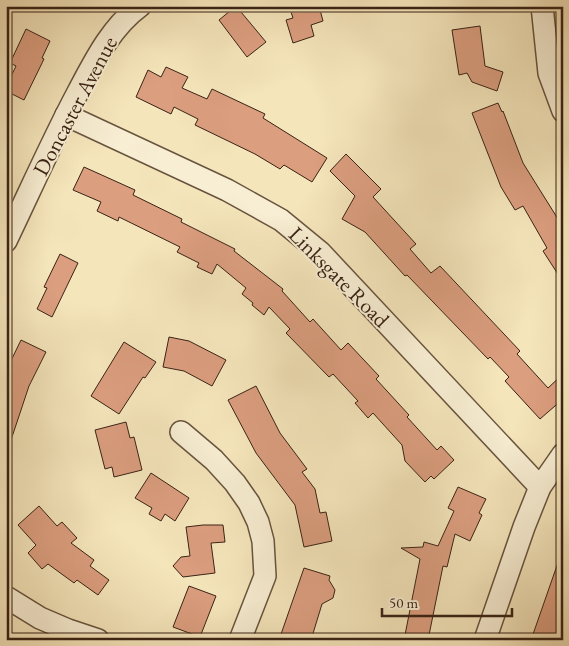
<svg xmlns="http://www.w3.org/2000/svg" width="569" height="646" viewBox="0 0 569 646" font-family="'EB Garamond',serif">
<rect width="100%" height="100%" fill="#f5e5bb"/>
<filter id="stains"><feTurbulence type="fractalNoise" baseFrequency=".004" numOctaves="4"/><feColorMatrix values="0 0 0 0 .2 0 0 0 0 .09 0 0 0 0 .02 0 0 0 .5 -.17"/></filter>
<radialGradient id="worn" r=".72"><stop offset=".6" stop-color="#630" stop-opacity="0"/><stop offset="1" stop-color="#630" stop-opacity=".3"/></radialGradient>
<g fill="#db9e7f" stroke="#392315">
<polygon points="236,6 266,42 247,57 219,20"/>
<polygon points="289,6 319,6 323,21 311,25 314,36 293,43 286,20 293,18"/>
<polygon points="480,26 485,66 503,72 497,91 472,82 467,73 459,75 452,30"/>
<polygon points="26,29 50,41 42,58 44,59 24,100 6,91 6,87 16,66 10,63"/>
<polygon points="166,67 188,77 182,88 207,99 212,89 265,114 263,118 327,158 312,182 284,165 280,169 255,154 195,125 198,119 174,107 171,114 136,97 148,70 161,77"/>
<polygon points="498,103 502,112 503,111 523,163 563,227 563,282 543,251 547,248 523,206 515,210 501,187 472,113"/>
<polygon points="346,154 381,189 373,197 416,244 410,249 431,273 440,266 520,351 517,354 548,388 563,374 563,399 540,419 505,381 509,377 490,357 488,359 407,275 405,276 365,232 342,219 355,196 330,171"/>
<polygon points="84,167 135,190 133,195 182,219 181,222 235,249 234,251 283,289 282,291 310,322 313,319 341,350 348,343 379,376 376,379 409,415 407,417 437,450 441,446 454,460 434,479 431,476 425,482 405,461 402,445 373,413 368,418 355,403 358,401 333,374 329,377 286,333 290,329 269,307 264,315 252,305 253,303 242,294 246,288 217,264 212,274 197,267 199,263 177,252 180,247 119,217 118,221 97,211 101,202 73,190"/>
<polygon points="60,254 78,263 52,317 37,309 47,288 44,287"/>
<polygon points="169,337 189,341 226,360 212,386 184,371 163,367"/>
<polygon points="21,340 46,352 29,386 9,446 6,446 6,371"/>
<polygon points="124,342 156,362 145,378 143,377 119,414 91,396"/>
<polygon points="256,386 280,433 307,469 302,472 315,489 320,513 326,512 332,541 304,547 295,505 256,453 228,400"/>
<polygon points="126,422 130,438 134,437 142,470 114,477 112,467 105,469 95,430"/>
<polygon points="151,473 189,498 175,521 165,514 161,521 149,514 152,508 135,498"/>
<polygon points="458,487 486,499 479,513 482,515 470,541 455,534 447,567 443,566 428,640 404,640 420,559 401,548 423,547 424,542 438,546 454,511 448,508"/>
<polygon points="39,506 57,526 62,522 77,538 71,543 94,560 90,566 109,580 98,595 77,580 74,583 48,564 42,569 28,553 36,545 18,525"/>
<polygon points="203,525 223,525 225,542 211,543 215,573 183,577 173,566 181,557 190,556 186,527"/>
<polygon points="561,554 563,554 563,640 531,640"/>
<polygon points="304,568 330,576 329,580 335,590 333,598 322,604 311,640 279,640"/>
<polygon points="189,586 216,596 200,637 173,627"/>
</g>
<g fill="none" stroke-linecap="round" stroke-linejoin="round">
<g stroke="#68543e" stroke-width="24">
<g id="street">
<polyline points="542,6 549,73 563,111"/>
<polyline points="66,115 227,190 281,220 320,252 540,487"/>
<path d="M 6,241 C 30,191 52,141 78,92 C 94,62 111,27 140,6"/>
<polyline points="181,432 214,460 235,483 249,503 258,522 263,541 265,576 240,640"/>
<polyline points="6,597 40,618 68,630 98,640"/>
<polyline points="485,640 524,527 540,487 563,454"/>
</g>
</g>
<use href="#street" stroke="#f8eed3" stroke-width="21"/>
</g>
<g text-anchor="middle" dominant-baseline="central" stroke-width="4" stroke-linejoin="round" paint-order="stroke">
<g font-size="22" fill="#392315" stroke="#f8eed3">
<text transform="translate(75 106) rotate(-62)">Doncaster Avenue</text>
<text transform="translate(339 277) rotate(45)">Linksgate Road</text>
</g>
</g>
<rect width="569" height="646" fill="none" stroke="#f5e5bb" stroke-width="25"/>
<rect x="8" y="8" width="554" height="631" fill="none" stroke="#392315" stroke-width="2.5"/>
<rect x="12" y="12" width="544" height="621" fill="none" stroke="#392315"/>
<path d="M382 608v8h130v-8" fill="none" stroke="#392315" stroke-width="2.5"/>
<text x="389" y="608" font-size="15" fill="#392315" stroke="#f8eed3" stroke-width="4" paint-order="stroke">50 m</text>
<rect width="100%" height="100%" filter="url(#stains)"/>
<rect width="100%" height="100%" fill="url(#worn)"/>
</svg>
